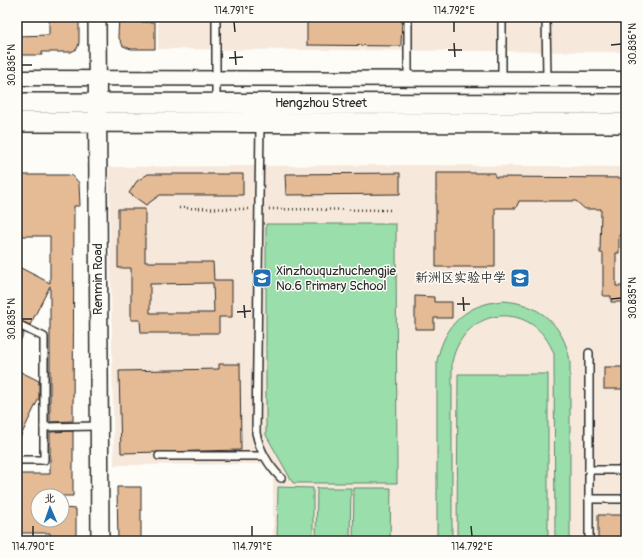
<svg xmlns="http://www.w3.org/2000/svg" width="643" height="558" viewBox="0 0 643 558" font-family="Pangolin,'LXGW WenKai TC',sans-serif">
<rect width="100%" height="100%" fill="#fdfcf7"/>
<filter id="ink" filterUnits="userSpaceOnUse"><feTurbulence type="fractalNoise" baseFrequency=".025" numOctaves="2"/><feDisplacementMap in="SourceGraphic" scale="8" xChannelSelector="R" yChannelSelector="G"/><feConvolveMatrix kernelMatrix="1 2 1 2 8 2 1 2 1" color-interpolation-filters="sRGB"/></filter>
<g filter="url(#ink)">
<g fill="#f6e8da">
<polygon points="158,17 626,17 626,52 158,49"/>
<polygon points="414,165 626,167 626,541 273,541 273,478 263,464 114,465 109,167"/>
</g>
<g fill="#9adeab" stroke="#62846b">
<polygon points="266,224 396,224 397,483 293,483 266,435"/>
<path d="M 503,301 C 539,303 564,325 570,361 L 570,541 L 555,541 L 554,354 C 534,299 464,305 452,362 L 452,541 L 437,541 L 437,361 C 445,324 466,304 503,301 Z"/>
<polygon points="458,374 548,374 548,541 457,541"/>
<polygon points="278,487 313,488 313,541 277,541"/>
<polygon points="317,488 351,488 350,541 316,541"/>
<polygon points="354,488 391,488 390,541 353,541"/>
</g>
<g fill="#e5bb95" stroke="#2b2b2b" fill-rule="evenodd">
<polygon points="49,17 79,17 79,43 77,49 71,52 42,52 42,55 17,55 17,36 49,35"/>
<polygon points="119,17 138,17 138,22 155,22 155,49 131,49 123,46 118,36"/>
<polygon points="307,17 402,18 401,46 307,45"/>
<polygon points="400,173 400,194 286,195 285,174"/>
<polygon points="436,173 495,173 495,177 626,178 626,235 619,235 619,253 616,253 616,286 626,286 626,302 611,302 611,296 603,296 603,253 600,253 601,209 585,209 576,201 519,201 516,208 495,208 495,267 436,267"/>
<polygon points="148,174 243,174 243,195 160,195 146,205 129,193 137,181"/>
<polygon points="17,175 68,175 73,176 79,183 80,206 74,206 73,421 50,422 50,286 30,325 17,319 17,266 50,283 50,236 17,236"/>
<path d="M 118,209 L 145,209 L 145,262 L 213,262 L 214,280 L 232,280 L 232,317 L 219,317 L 219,333 L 141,333 L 140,320 L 131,320 L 131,268 L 118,268 ZM 213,283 L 214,313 L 150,313 L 150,284 Z"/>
<polygon points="415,296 434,297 434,302 452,302 452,318 434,318 434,329 415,329"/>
<polygon points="17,330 24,333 17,348"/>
<polygon points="219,364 240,364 241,450 121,453 119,371 219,369"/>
<rect x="604" y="367" width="22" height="22"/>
<polygon points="17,370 39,381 39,398 17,444"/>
<polygon points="73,431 73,496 38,496 38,520 62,520 62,508 76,509 76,537 50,537 50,533 17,533 17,474 50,474 50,432"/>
<polygon points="117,487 141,487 141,541 118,541"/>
<rect x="598" y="515" width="28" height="25"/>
</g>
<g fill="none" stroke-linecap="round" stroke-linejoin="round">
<g stroke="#2b2b2b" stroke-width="10">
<g id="service">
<polyline points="546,17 547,78"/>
<polyline points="408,78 408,17"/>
<polyline points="502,78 502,17"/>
<polyline points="216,103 216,17"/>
<path d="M 260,123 L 256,433 C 260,451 268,465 281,478"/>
<polyline points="17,324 44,337 44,460 17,460"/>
<polyline points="44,427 99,426"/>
<polyline points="159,456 264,456"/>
<polyline points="589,470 626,470"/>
<polyline points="589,499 626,499"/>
<polyline points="589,541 589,353"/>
</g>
</g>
<g stroke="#2b2b2b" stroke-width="17">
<polyline id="minor" points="17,78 626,79"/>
</g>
<g stroke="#2b2b2b" stroke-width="20">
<polyline id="tertiary" points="97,17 100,541"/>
</g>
<g stroke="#2b2b2b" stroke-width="22">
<g id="secondary">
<polyline points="17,103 626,104"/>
<polyline points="17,122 626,123"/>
</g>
</g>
<g stroke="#2b2b2b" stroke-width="2.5" stroke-dasharray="1 3" stroke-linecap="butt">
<polyline points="179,208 248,209"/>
<polyline points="269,209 392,210"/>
</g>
<use href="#service" stroke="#fdfcf7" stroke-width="7"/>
<use href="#minor" stroke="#fdfcf7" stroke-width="14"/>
<use href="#tertiary" stroke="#fdfcf7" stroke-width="17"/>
<use href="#secondary" stroke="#fdfcf7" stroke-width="19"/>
</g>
</g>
<path fill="none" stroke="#2b2b2b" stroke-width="1.5" d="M 234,22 L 235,32M 454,22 L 454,32M 454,43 L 455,57M 611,45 L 621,44M 448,50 L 462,50M 235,51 L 236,65M 229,58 L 243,57M 22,65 L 32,65M 463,297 L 464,311M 611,299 L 621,298M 457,304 L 470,304M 244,305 L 245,318M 237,312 L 251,311M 22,319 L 32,319M 33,526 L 33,536M 252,526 L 252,536M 471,526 L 472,536"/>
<defs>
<g id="school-square" transform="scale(1)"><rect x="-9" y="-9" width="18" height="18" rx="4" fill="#1f6fb2" stroke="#fdfcf7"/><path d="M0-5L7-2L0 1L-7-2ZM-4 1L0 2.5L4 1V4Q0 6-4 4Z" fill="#fff"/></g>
</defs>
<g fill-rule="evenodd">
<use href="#school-square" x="262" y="278"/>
<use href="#school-square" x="520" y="278"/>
</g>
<g text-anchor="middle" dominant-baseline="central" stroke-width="3" stroke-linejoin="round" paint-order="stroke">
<g font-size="13" fill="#2b2b2b" stroke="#fdfcf7">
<text x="321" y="103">Hengzhou Street</text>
<text transform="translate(98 279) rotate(-90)">Renmin Road</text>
</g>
<g font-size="13" fill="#2b2b2b" stroke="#fdfcf7" text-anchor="start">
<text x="276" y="271">Xinzhouquzhuchengjie<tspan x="276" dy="15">No.6 Primary School</tspan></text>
<text x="506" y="278" text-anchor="end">新洲区实验中学</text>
</g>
</g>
<rect width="643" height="558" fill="none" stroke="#fdfcf7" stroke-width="44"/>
<g transform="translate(50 508) rotate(358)"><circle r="19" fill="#fdfcf7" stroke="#a9a8a5"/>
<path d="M0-3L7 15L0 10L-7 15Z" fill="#1f6fb2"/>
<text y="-6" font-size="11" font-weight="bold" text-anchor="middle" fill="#2b2b2b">北</text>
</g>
<rect x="22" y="22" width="599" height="514" fill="none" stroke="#2b2b2b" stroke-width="1.5"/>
<g font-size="10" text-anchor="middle" fill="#2b2b2b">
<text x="234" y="14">114.791°E</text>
<text x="454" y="14">114.792°E</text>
<text transform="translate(632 44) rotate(-90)" y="4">30.836°N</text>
<text transform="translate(11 65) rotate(-90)" y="4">30.836°N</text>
<text transform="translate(632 298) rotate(-90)" y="4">30.835°N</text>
<text transform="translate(11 319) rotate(-90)" y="4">30.835°N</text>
<text x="33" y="550">114.790°E</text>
<text x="252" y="550">114.791°E</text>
<text x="472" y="550">114.792°E</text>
</g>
</svg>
